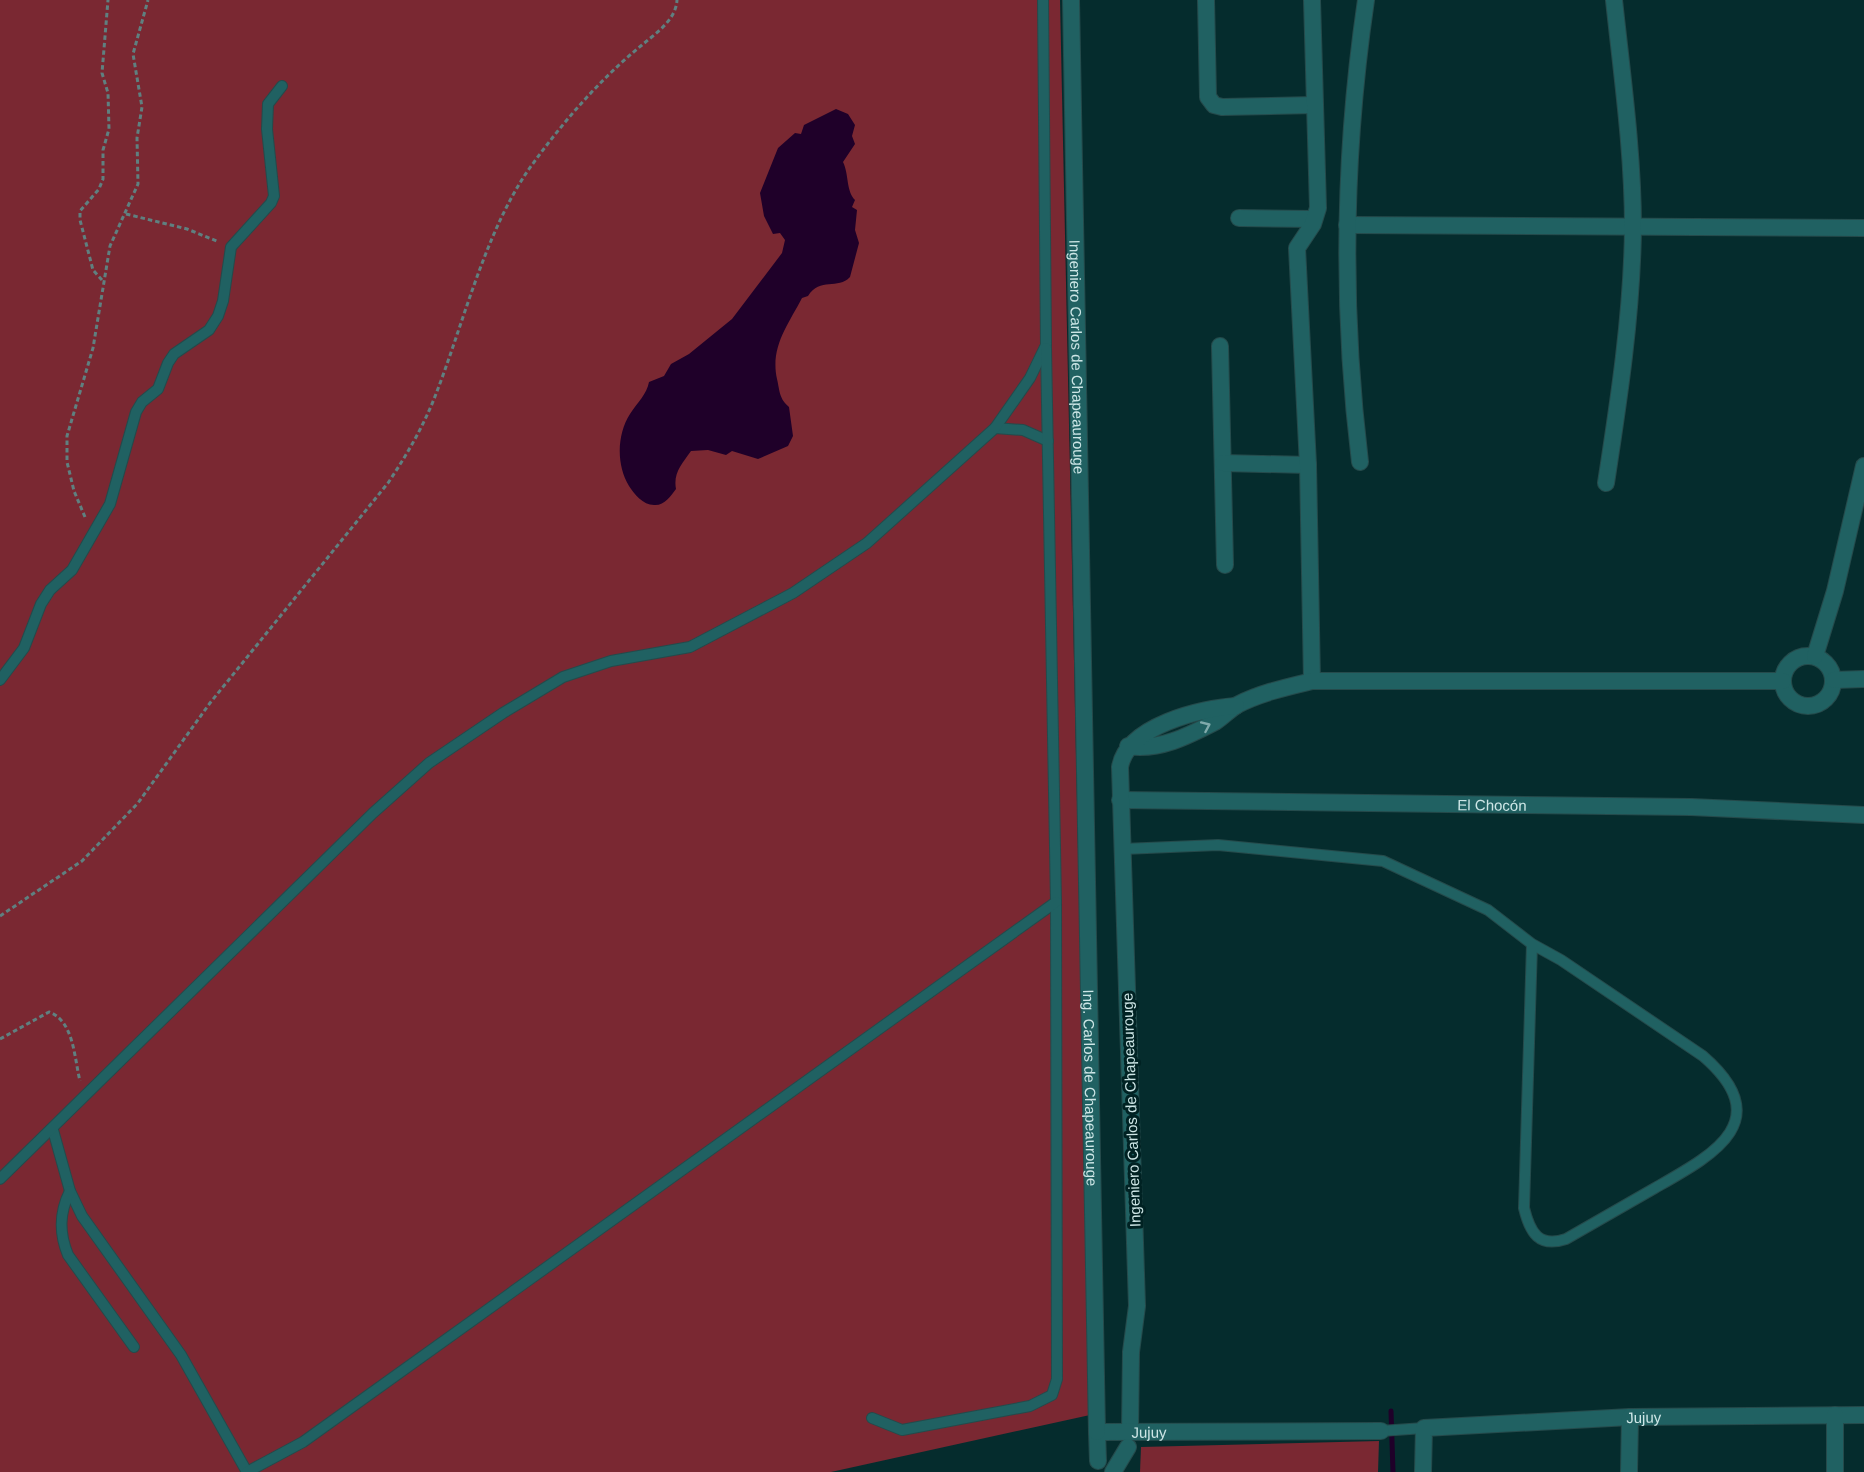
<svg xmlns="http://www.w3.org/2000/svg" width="1864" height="1472" viewBox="0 0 1864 1472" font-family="Helvetica,sans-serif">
<rect width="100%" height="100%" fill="#052c2d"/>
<g fill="#7a2832">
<polygon points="0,0 1060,0 1090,1415 831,1472 0,1472"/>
<polygon points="1379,1441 1378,1472 1140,1472 1141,1447"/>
</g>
<path fill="#1f0029" d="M 836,109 L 848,114 L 855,125 L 852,136 L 855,144 L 843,162 C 849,174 846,191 855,200 L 852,207 L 857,210 L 855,230 L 859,243 L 850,277 C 838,290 820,277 808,296 L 802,298 C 788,325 770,347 777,379 C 780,392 779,398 789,407 L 793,436 L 788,446 L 758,459 L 732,451 L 726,455 L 708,450 L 691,451 C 682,464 673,473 676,489 C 671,496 664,506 654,505 C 643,505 634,494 629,486 C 616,465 617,434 630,414 C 637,403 647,394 649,382 L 664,376 L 671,364 L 689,354 L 732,319 L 782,253 L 785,240 L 780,233 L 773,234 L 764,216 L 760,193 L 778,148 L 795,133 L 801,134 L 804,125 Z"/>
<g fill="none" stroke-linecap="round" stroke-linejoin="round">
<polyline stroke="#1f0029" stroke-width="5" points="1391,1411 1393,1472"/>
<g stroke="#254a4b" stroke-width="12">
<g id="service">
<polyline points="995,428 1023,430 1048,441"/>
<polyline points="0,680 24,648 41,604 50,590 72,570 110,504 136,412 142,402 158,389 168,363 174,354 209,330 218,316 223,301 231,247 271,203 274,196 267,129 268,104 282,86"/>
<path d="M 1123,849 L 1218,845 L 1383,861 L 1488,910 L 1532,944 L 1561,960 L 1703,1056 C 1778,1121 1713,1155 1655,1188 C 1625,1205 1596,1222 1566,1239 C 1539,1248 1530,1233 1524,1208 L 1532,944"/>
<polyline points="53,1130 70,1191 82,1216 181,1355 247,1472"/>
<polyline points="0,1179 373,813 429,763 503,713 563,677 611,661 690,647 793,593 867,543 995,428 1030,378 1046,345 1043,0"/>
<path d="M 70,1191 C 59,1213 59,1233 68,1255 L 134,1347"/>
<polyline points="872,1418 902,1430 1030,1406 1052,1395 1057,1379 1056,902 1046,348"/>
<polyline points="1381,1431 1424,1428"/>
<polyline points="247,1472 303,1442 1056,902"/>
</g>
</g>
<g stroke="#254a4b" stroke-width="18">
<g id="minor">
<polyline points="1206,0 1208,97 1214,105 1222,107 1314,105"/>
<polyline points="1239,218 1314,219"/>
<polyline points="1347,225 1864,228"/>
<polyline points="1220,346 1225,565"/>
<path d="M 1360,462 C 1341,306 1343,156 1366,0"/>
<polyline points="1223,463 1308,465"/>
<path d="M 1606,483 C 1619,399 1632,314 1633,228 C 1633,152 1622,75 1614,0"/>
<circle cx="1808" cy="681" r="25"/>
<polyline points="1815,656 1835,591 1864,466"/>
<polyline points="1834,680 1864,679"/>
<polyline points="1312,681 1308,465 1297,248 1313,224 1318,208 1312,0"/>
<path d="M 1128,746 C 1159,751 1188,736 1215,722 C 1223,717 1229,710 1237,705 C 1260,693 1287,687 1312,681 L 1783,681"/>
<path id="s1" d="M 1120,800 L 1691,807 L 1864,815"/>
<path d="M 1130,1432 L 1131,1352 L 1137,1306 L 1120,767 C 1127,726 1201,708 1236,706"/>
<path id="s2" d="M 1098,1461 L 1097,1432 L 1381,1431"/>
<polyline points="1113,1472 1128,1447"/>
<path id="s3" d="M 1423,1472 L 1424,1428 L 1630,1417 L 1864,1415"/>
<polyline points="1629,1472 1630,1417"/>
<polyline points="1835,1472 1835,1415"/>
</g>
</g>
<g stroke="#254a4b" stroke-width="18">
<g id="tertiary">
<path id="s4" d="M 1071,0 L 1097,1432"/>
</g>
</g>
<g stroke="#5f8080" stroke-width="3" stroke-dasharray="4.5 3" stroke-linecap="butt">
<polyline points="126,214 187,229 219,242"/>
<polyline points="102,280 93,270 80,220 80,211 99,189 103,179 103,150 109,129 108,93 102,73 108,0"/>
<polyline points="85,517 74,491 67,462 67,436 93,348 110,246 138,184 137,138 142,107 133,54 148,0"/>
<path d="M 0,916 L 82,861 L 138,803 L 210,703 L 388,483 C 406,456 422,429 434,399 C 463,326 484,234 529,169 C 562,123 599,80 642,45 C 656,33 676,20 677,0"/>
<path d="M 0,1039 L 49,1012 C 74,1021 74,1057 80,1081"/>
</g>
<use href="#service" stroke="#206162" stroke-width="10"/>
<use href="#minor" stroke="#206162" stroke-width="16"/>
<use href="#tertiary" stroke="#206162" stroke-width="16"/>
</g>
<defs><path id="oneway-chevron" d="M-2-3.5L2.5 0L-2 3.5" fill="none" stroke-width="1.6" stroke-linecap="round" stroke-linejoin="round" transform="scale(1.5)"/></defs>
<use stroke="#7faaab" href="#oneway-chevron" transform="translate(1206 726) rotate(-24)"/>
<g text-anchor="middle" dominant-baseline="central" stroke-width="6" stroke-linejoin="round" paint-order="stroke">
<g font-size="15" fill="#cde6e6" stroke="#002223">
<text stroke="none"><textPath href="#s4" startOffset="357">Ingeniero Carlos de Chapeaurouge</textPath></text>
<text stroke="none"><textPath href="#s1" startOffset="372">El Chocón</textPath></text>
<text stroke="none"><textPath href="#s4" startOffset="1088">Ing. Carlos de Chapeaurouge</textPath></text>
<text transform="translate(1131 1110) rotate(-92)">Ingeniero Carlos de Chapeaurouge</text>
<text stroke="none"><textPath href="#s3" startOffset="264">Jujuy</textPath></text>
<text stroke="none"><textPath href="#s2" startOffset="81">Jujuy</textPath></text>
</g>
</g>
</svg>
